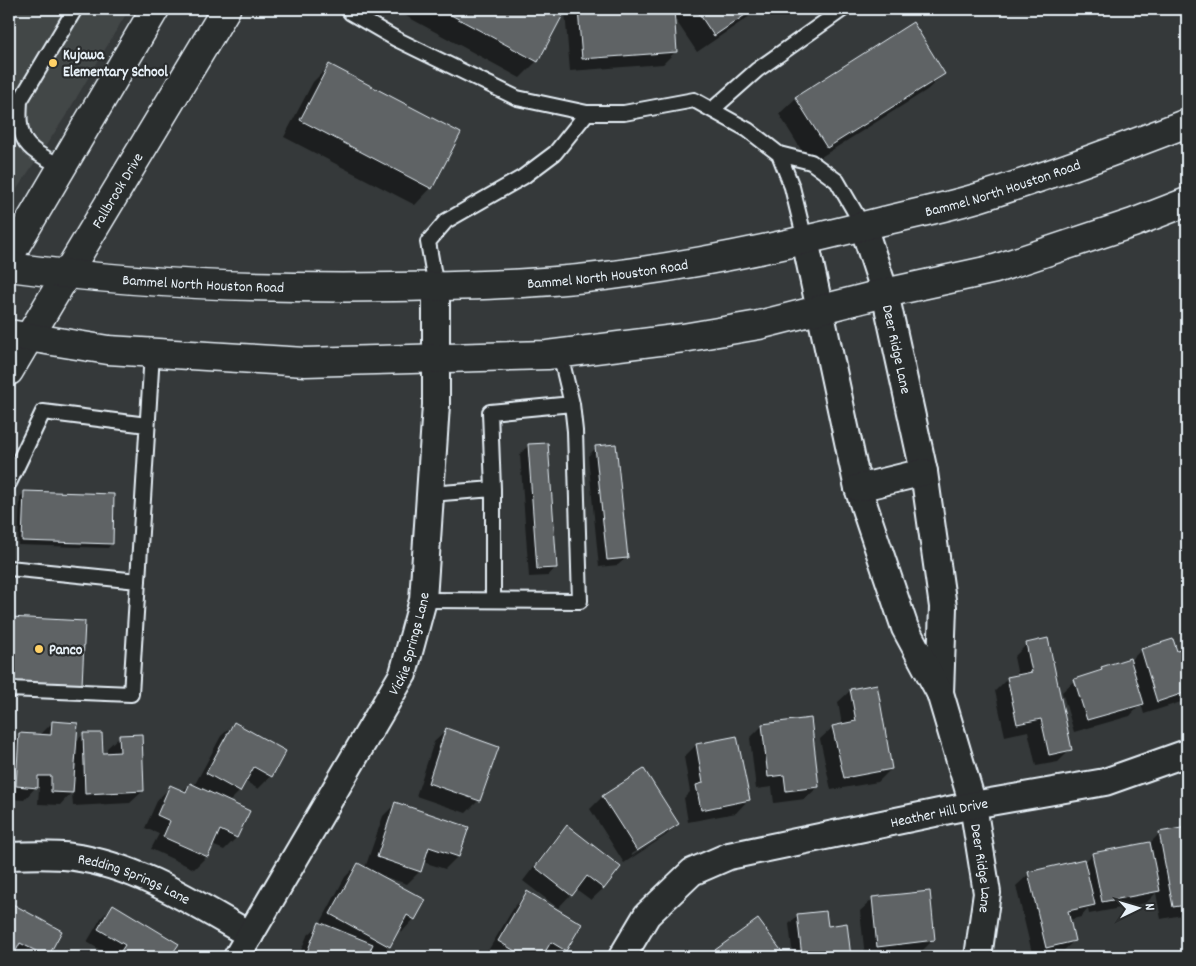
<svg xmlns="http://www.w3.org/2000/svg" width="1196" height="966" font-family="Dekko,sans-serif">
<style>
.built{fill:#424647}
.shadow{fill:#0007;fill-rule:evenodd}
.building{fill:#5f6365;stroke:#e8f1f8}
.lines{fill:none;stroke-linecap:round;stroke-linejoin:round}
.service-casing{stroke:#e8f1f8;stroke-width:18}
.minor-casing{stroke:#e8f1f8;stroke-width:30}
.tertiary-casing{stroke:#e8f1f8;stroke-width:31}
.secondary-casing{stroke:#e8f1f8;stroke-width:31}
.primary-casing{stroke:#e8f1f8;stroke-width:31}
.service{stroke:#2a2d2e;stroke-width:14}
.minor{stroke:#2a2d2e;stroke-width:26}
.tertiary{stroke:#2a2d2e;stroke-width:28}
.secondary{stroke:#2a2d2e;stroke-width:28}
.primary{stroke:#2a2d2e;stroke-width:28}
.poi-dot{fill:#ffd166;stroke:#2a2d2e;stroke-width:2}
.labels{text-anchor:middle;stroke-width:4.5;stroke-linejoin:round;paint-order:stroke}
.poi-label{font-size:15px;font-weight:bold;fill:#e8f1f8;stroke:#2a2d2e;text-anchor:start}
.street-label{font-size:15px;fill:#e8f1f8;stroke:#2a2d2e}
</style>
<rect width="100%" height="100%" fill="#35393a"/>
<filter id="ink" filterUnits="userSpaceOnUse"><feTurbulence type="fractalNoise" baseFrequency=".02" numOctaves="2"/><feDisplacementMap in="SourceGraphic" scale="10" xChannelSelector="R" yChannelSelector="G"/><feConvolveMatrix kernelMatrix="1 2 1 2 8 2 1 2 1" color-interpolation-filters="sRGB"/></filter>
<g filter="url(#ink)">
<path class="built" d="M9,9h120l-64,108 -50,75 -6,3z"/>
<path class="shadow" d="M393,9h172l-28,52 -17,17z
M568,9h192l-63,43 -24,-36 3,35 -13,13 -93,7 -5,-59z
M330,65l101,123 -16,17 -131,-68 29,-55z
M944,74l-17,16 -117,74 -31,-50 17,-16z
M528,446l28,121 -8,9 -19,1 -9,-123z
M596,448l31,109 -9,8 -19,2 -11,-111z
M24,493l87,51 -3,4 -90,-3 2,-48z
M9,618l75,4 -3,63 -13,13 -59,-4z
M1172,640l4,12 11,-3v51l-43,14 -3,-10 -11,12 -56,16 -12,-40 13,-12 21,-6 5,-6 29,-8v1l11,-11z
M1027,644l44,105 -13,13 -22,4 -8,-35 -23,5 -10,-45 12,-12 11,-3 -4,-19z
M851,690l40,79 -13,13 -47,8 -11,-51 13,-12 9,-2 -4,-23z
M53,722l22,20 8,-7 19,19h5v-6l13,-12 23,55 -13,12 -57,3 -1,-14 -12,13 -22,-1 1,-16h-4l-11,12 -15,-1v-54l10,-10h21z
M234,724l37,52 -13,13 -13,-8 -6,11 -10,10 7,36 -12,12 -12,-5 -5,11 -13,13 -43,-20 8,-15 -14,-6 13,-29 13,-12 11,5 8,-8 4,2 27,-50z
M762,726l56,61 -13,12 -31,4 -2,-16 -16,2 -6,-51z
M447,730l32,70 -13,13 -50,-17 18,-54z
M696,745l52,55 -12,13 -48,9 -4,-24 6,-6 -6,-35z
M644,770l34,54 -13,12 -41,27 -34,-54 12,-12zM665,832v3l-33,21 -1,-2z
M395,804l72,24 -10,29 -12,12 -22,-7 -3,9 -13,13 -25,-8 -1,1 33,42 -12,13 -4,-2 -9,16 -11,11h-80l9,-21 13,-12 25,-47 13,-13 7,4 18,-52z
M567,827l37,61 -13,12 -15,-11 -18,19 -35,-27 32,-42z
M1187,828v86l-26,5 -5,-26 -10,10 -57,11 -1,-5 -7,8 -12,3 5,21 -13,12 -17,4h-11l-17,-71 13,-12 55,-11 9,-9 57,-11 10,-10z
M528,893l52,31 -15,26 -7,7h-66l-6,-3 29,-48z
M873,899l61,40 -13,13 -56,5 -5,-46z
M9,904l51,28 -14,25h-37z
M113,906l64,38 -8,13h-57l-25,-15 14,-24z
M825,912l2,15 18,-3 5,33h-57l-4,-33 8,-8z
M758,920l26,37h-75l7,-6z"/>
<path class="building" d="M440,9h126l-28,53z
M578,9h96l3,43 -95,7z
M696,9h58l-40,27z
M913,22l32,52 -118,74 -32,-51z
M329,64l132,69 -29,56 -132,-69z
M548,443l9,125 -20,1 -9,-125z
M616,444l12,114 -21,2 -12,-114z
M24,491l90,3 -1,50 -91,-3z
M9,617l76,4 -3,64 -73,-3z
M1048,638l24,112 -23,5 -8,-36 -24,5 -10,-47 25,-5 -6,-29z
M1173,639l4,12 10,-3v44l-30,10 -16,-53z
M1130,658l14,46 -57,16 -13,-41 28,-9 -1,-3z
M877,684l15,85 -48,9 -12,-52 24,-5 -6,-32z
M811,718l8,69 -33,4 -2,-16 -16,2 -6,-53z
M52,721l26,2 -5,70 -22,-1v-16h-13v12l-22,-2 3,-53 32,2z
M234,722l52,29 -14,26 -18,-10 -14,25 -34,-19z
M446,728l53,19 -19,54 -52,-18z
M83,733h19l1,20 17,-1 -1,-17 23,-1 2,57 -59,3z
M737,736l13,64 -49,10 -5,-25 7,-2 -7,-39z
M644,769l35,55 -42,27 -35,-55z
M190,783l60,28 -13,27 -17,-8 -12,27 -45,-20 7,-16 -13,-6 13,-30 16,7z
M395,802l74,25 -10,30 -30,-10 -8,25 -44,-15z
M567,825l54,42 -17,22 -17,-13 -15,20 -37,-29z
M1187,827v78l-14,2 -14,-75z
M1150,842l10,49 -58,11 -10,-49z
M1084,859l11,46 -27,6 7,30 -29,7 -18,-76z
M358,863l68,37 -11,20 -8,-5 -17,32 -60,-33z
M527,891l55,33 -16,27 -15,-9 -9,15h-17l-27,-16z
M930,891l5,49 -58,7 -5,-50z
M9,902l53,29 -14,26 -28,-14 -7,14h-4z
M113,904l66,40 -9,13h-53l8,-12 -27,-16z
M826,911l2,15 19,-3 4,34h-49l-5,-43z
M758,919l28,38h-66l-5,-7z
M319,922l54,22 -5,11 6,2h-69z"/>
<g class="lines">
<defs>
<path id="service" d="M348,9l3,4 45,26 121,59 70,15
M713,109l44,-39 86,-61
M62,167c-10,-6 -25,-12 -33,-21 -11,-11 -10,-31 -9,-45l55,-92
M805,240l-13,-53 -13,-33 32,8 26,19 26,45
M436,287l-8,-45 18,-21 77,-44 32,-24 32,-40h37l70,-13 54,30 31,24
M9,483l34,-71 104,13
M493,489v111
M430,494l63,-5 -3,-77 82,-8
M9,568l129,13
M423,600l157,1 -5,-170 -3,-27 -12,-50
M9,689l122,5 21,-341"/>
<g id="minor">
<path id="s1" d="M863,226l22,67 39,179 19,135 -3,86"/>
<path id="s2" d="M805,240l53,248 47,140 35,65 33,112 14,88 -9,64"/>
<path d="M858,488l66,-16"/>
<path id="s3" d="M9,856c21,-1 43,-2 64,1 65,9 121,46 177,78"/>
<path id="s4" d="M237,957l166,-283 20,-74 13,-195v-118"/>
<path id="s5" d="M622,957l25,-42 45,-43 37,-16 244,-51 132,-23 82,-29"/>
</g>
<g id="tertiary">
<path d="M9,257l146,-248"/>
<path id="s6" d="M66,275l160,-266"/>
</g>
<path id="secondary" d="M9,371l57,-96"/>
<g id="primary">
<path id="s7" d="M9,267c127,17 257,22 385,20 80,-1 161,-3 241,-15 84,-12 166,-30 248,-51 31,-7 63,-14 94,-23 71,-22 141,-48 210,-75"/>
<path d="M9,334l99,16 197,12 242,-7 136,-17 76,-13 126,-32 110,-24 138,-46 54,-21"/>
</g>
</defs>
<use href="#service" class="service-casing"/>
<use href="#minor" class="minor-casing"/>
<use href="#tertiary" class="tertiary-casing"/>
<use href="#secondary" class="secondary-casing"/>
<use href="#primary" class="primary-casing"/>
<use href="#service" class="service"/>
<use href="#minor" class="minor"/>
<use href="#tertiary" class="tertiary"/>
<use href="#secondary" class="secondary"/>
<use href="#primary" class="primary"/>
</g>
</g>
<g class="poi-dot">
<circle cx="53" cy="63" r="5"/>
<circle cx="39" cy="649" r="5"/>
</g>
<g class="labels">
<g class="poi-label">
<text x="63" y="59">Kujawa<tspan x="63" dy="17">Elementary School</tspan></text>
<text x="49" y="654">Panco</text>
</g>
<g class="street-label">
<text dy="5" stroke="none"><textPath href="#s7" startOffset="1005">Bammel North Houston Road</textPath></text>
<text dy="5" stroke="none"><textPath href="#s6" startOffset="99">Fallbrook Drive</textPath></text>
<text dy="5" stroke="none"><textPath href="#s7" startOffset="600">Bammel North Houston Road</textPath></text>
<text dy="5" stroke="none"><textPath href="#s7" startOffset="195">Bammel North Houston Road</textPath></text>
<text dy="5" stroke="none"><textPath href="#s1" startOffset="128">Deer Ridge Lane</textPath></text>
<text dy="5" stroke="none"><textPath href="#s4" startOffset="359">Vickie Springs Lane</textPath></text>
<text dy="5" stroke="none"><textPath href="#s5" startOffset="366">Heather Hill Drive</textPath></text>
<text dy="5" stroke="none"><textPath href="#s2" startOffset="656">Deer Ridge Lane</textPath></text>
<text dy="5" stroke="none"><textPath href="#s3" startOffset="129">Redding Springs Lane</textPath></text>
</g>
</g>
<rect width="1196" height="966" fill="none" stroke="#2a2d2e" stroke-width="30"/>
<rect x="15" y="15" width="1166" height="936" fill="none" stroke="#e8f1f8" stroke-width="2" filter="url(#ink)"/>
<g transform="translate(1138 908) rotate(85)" stroke="#2a2d2e" stroke-width="4" paint-order="stroke">
<path d="M0-4L9 19L0 12L-9 19Z" fill="#e8f1f8"/>
<text y="-8" font-size="14" font-weight="bold" text-anchor="middle" fill="#e8f1f8">N</text>
</g>
</svg>
